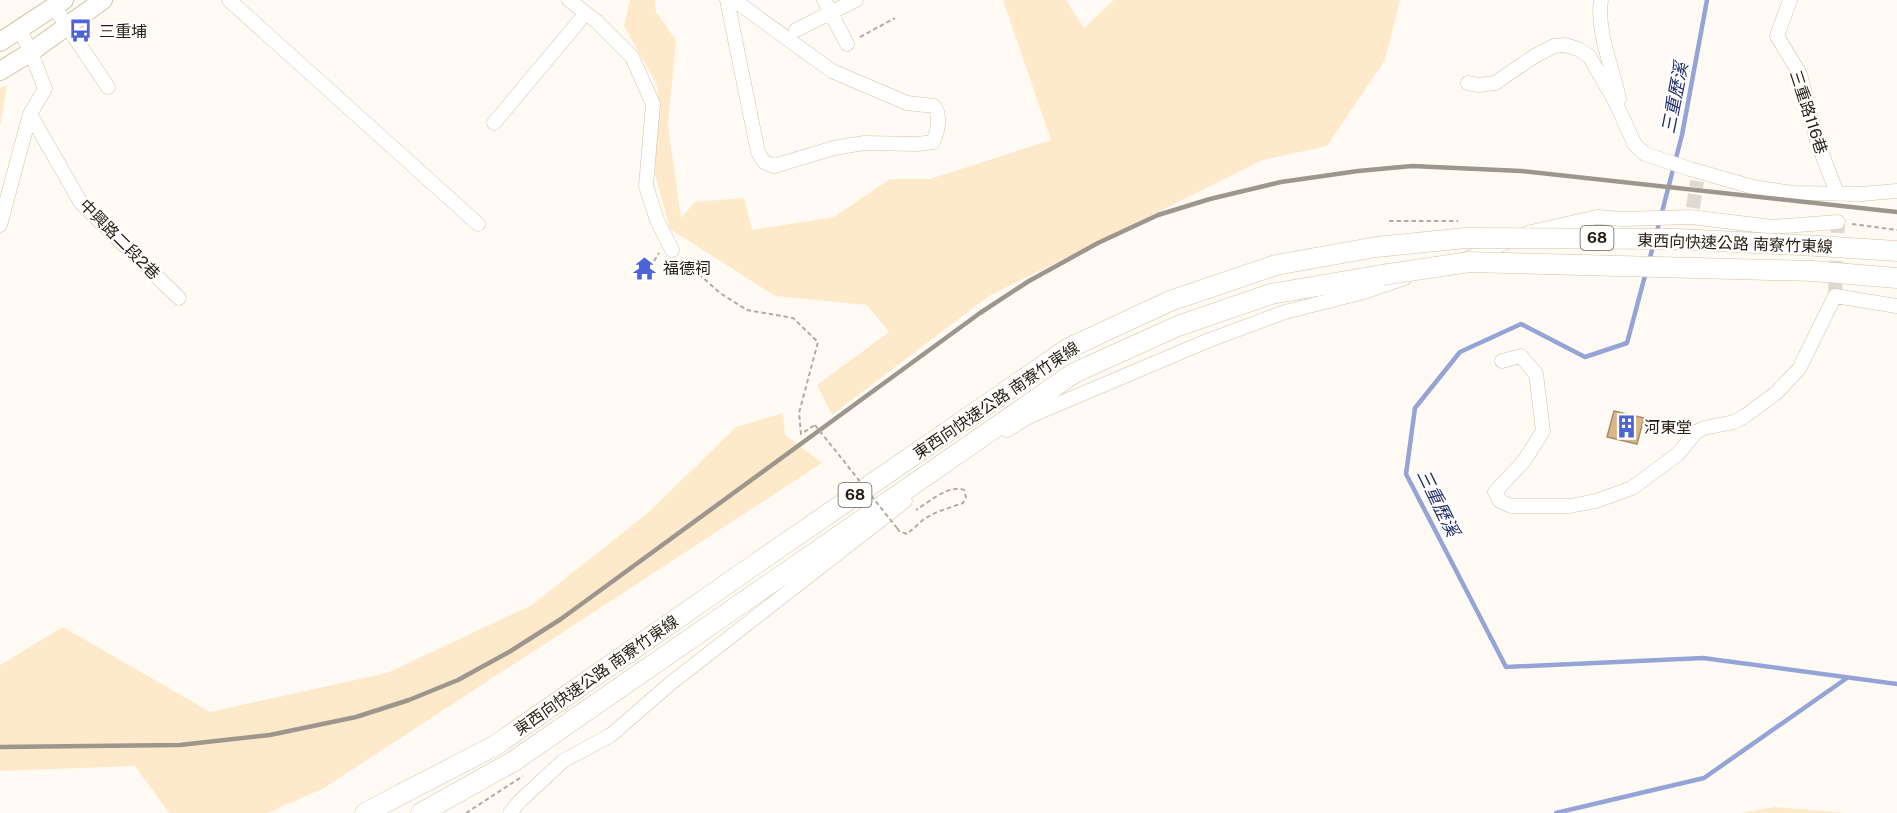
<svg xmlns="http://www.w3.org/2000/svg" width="1897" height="813" font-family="'Public Sans','Noto Sans TC',sans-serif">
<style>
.green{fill:#fee9ca}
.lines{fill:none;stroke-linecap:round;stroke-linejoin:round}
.stream{stroke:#94a4d7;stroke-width:4.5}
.building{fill:#d9b885;stroke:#a48f71;stroke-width:1.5}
.minor-tunnel{stroke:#dedad2;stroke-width:14;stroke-dasharray:14 7;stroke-linecap:butt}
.minor-casing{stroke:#d5c0a0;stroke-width:15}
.major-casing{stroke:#d5c0a0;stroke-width:20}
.highway-casing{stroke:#d5c0a0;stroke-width:21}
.path{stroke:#b1aba2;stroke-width:2;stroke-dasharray:4.5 3;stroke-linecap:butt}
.minor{stroke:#fff;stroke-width:14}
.major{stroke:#fff;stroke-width:18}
.highway{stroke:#fff;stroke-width:20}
.rail{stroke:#9c968c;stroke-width:4.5}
.highway-bridge-casing{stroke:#d5c0a0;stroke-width:21;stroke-linecap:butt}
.path-bridge{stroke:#b1aba2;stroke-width:2;stroke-dasharray:4.5 3;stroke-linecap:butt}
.highway-bridge{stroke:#fff;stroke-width:20}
.labels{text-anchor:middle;stroke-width:4.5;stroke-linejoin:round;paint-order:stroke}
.shield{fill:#fff;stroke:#666158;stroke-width:1.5}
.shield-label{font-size:15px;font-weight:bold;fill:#251d11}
.poi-label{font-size:16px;fill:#251d11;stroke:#fff;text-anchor:start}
.street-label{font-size:16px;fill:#251d11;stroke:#fff}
.water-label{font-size:18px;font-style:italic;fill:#212d6a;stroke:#fff}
</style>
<rect width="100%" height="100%" fill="#fffbf4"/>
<path class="green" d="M630,0h25l1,12 20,28 -8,85 13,93 14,-16 49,-4 8,32 82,-13 56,-38h40l121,-39 -48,-140h63l18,28 30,-28h286l-15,60 -58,86 -64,14 -274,136 -157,119 -15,-30 72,-53 -22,-27 -92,-9 -105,-67 -15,-55 3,-87 -34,-61z
M7,85l-7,41v-38z
M783,413l2,22 37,28 -498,325 -57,25h-98l-34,-47 -135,5v-106l63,-38 147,85 177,-39 145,-68 118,-94 86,-84z
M1775,807l71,6h-105z"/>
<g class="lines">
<path class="stream" d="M1656,235l26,-100 25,-135
M1649,261l5,-18
M1646,272l-19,71 -42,14 -64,-33 -61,28 -45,56 -9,66 100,193 197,-9 194,26
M1556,813l148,-35 143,-100"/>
</g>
<path class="building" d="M1614,411l30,7 -7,26 -30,-7z"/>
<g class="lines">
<path class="minor-tunnel" d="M1693,208l4,-27
M1835,296l3,-74"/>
<defs>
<path id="minor" d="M229,0l249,224
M569,0l27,21 36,36 21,47 -7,82 11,34 15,30
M727,0l31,152 6,10 10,4 60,-18 30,-5 54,1 15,-2c5,-10 8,-27 1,-36l-27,-3 -75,-32 -98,-71
M824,0l23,44
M1601,0c-5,30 12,69 18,99
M1790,0l-13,36 23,38 17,67 20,52
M54,7l54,80
M19,29l12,23 14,37 -15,25 51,89 98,95
M796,30l60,-30
M1468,83l11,2 16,-2 38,-26 21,-11 11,-1 13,4 11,7 26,45 20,44 10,9 45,15 63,18 40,6 68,1 36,-3
M494,123l92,-110
M0,225l30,-111
M1527,233l70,-16 25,2 69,-2 81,10 66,-5
M1464,260l43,-18
M1502,361l19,-5 15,18 7,57 -19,30 -29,31 5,9 11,5h59l26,-5 36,-13 46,-34 18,-22 8,-4 30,-6 11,-6 31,-23 23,-24 36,-73 62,10
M1007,430l23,-14 177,-75 78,-29 79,-20 41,-14
M510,813l9,-11 44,-41 48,-26 60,-52 234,-182"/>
<path id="major" d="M0,42l64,-42
M0,71l31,-19 72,-52"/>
<path id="highway" d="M1818,246l79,5
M1813,271l84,7
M365,813l131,-68 258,-180 315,-217 101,-47 106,-36 100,-18
M421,813l93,-52 560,-388 104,-47 93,-32 111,-19"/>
</defs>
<use href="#minor" class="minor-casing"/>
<use href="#major" class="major-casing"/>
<use href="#highway" class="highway-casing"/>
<path class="path" d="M860,37l35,-19
M1389,221h69
M1852,224l45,6
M682,259l38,34 27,17 46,8 25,24 -19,71 2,21 14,-9
M654,261l5,-8
M897,528l2,3 8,3 17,-15 13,-7 26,-9 3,-6 -2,-7c-15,-6 -35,12 -48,20
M466,813l57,-37"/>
<use href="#minor" class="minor"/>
<use href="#major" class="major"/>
<use href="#highway" class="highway"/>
<path class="rail" d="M0,747l180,-2 90,-10 86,-18 53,-17 49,-20 51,-28 52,-33 419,-306 49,-32 69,-38 60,-28 52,-16 71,-17 77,-11 54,-5 109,5 376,41"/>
<defs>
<path id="highway-bridge" d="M1376,247l90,-9 211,1 141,7
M1382,275l87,-13 344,9"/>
</defs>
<use href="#highway-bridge" class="highway-bridge-casing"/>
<path class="path-bridge" d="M815,425l82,103"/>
<use href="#highway-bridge" class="highway-bridge"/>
</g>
<defs>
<symbol id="bus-bare" viewBox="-9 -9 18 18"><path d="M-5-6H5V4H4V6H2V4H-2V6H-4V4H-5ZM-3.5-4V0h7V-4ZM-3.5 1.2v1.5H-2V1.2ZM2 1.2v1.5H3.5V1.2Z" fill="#4d63d8" stroke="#fff" stroke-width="2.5" paint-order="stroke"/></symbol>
<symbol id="temple-bare" viewBox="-9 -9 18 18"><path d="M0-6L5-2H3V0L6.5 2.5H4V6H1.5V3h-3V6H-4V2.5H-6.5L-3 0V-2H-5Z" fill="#4d63d8" stroke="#fff" stroke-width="2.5" paint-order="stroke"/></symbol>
<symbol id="building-bare" viewBox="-9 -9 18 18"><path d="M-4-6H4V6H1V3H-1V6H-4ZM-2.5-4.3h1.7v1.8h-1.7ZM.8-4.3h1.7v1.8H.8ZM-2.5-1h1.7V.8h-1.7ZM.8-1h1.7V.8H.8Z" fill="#4d63d8" stroke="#fff" stroke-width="2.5" paint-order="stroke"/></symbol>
</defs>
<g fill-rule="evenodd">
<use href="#bus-bare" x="64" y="14" width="33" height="33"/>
<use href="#temple-bare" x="628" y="252" width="33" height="33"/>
<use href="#building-bare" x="1610" y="410" width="33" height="33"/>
</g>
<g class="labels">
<g class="shield">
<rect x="1580.5" y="226" width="33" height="24" rx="4.5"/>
<rect x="838.5" y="483" width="33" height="24" rx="4.5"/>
</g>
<g class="shield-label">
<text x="1597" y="243">68</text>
<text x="855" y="500">68</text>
</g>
<g class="poi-label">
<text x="99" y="37">三重埔</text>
<text x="663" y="274">福德祠</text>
<text x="1644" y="433">河東堂</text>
</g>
<g class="street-label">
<text transform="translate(1809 112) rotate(72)" y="6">三重路116巷</text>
<text transform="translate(120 239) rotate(45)" y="6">中興路二段2巷</text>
<text transform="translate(1735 243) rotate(2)" y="6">東西向快速公路 南寮竹東線</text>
<text transform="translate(996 400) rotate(-34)" y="6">東西向快速公路 南寮竹東線</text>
<text transform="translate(596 675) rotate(-35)" y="6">東西向快速公路 南寮竹東線</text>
</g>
<g class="water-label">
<text transform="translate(1675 98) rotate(-79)" y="6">三重歷溪</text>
<text transform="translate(1438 503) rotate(64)" y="6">三重歷溪</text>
</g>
</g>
</svg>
